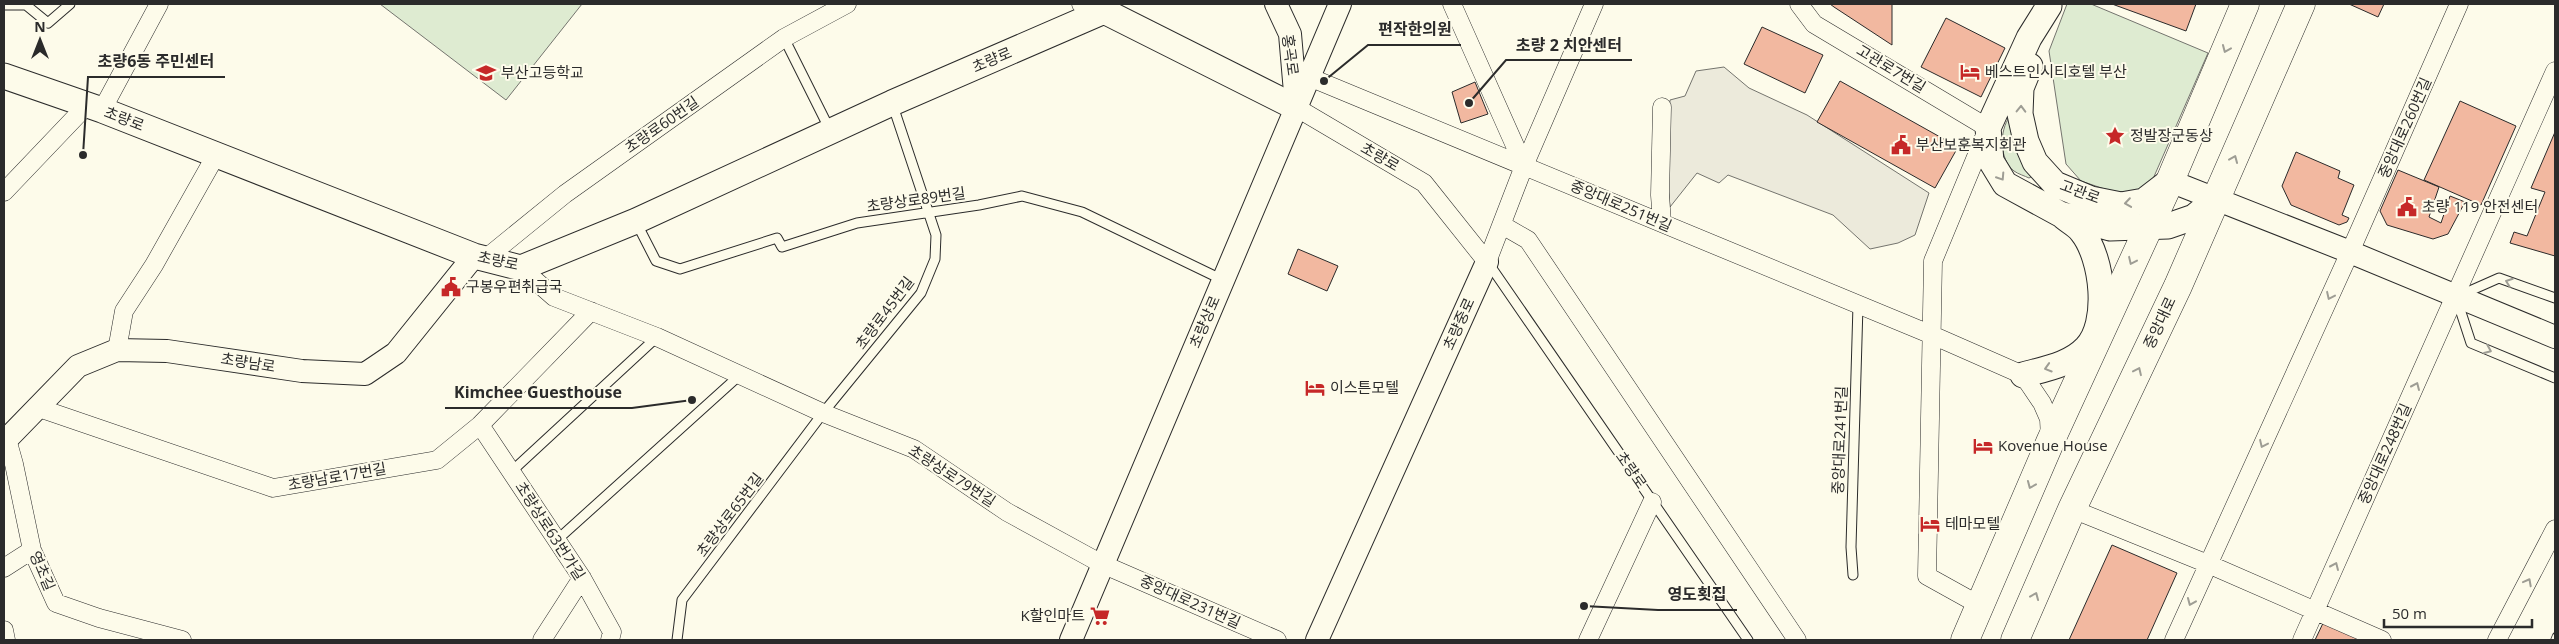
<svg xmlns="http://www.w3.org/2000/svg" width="2559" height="644" font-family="'Open Sans','Noto Sans KR',sans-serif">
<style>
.green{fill:#deebd1;stroke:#74746e}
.parking{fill:#eceadb;stroke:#74746e}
.building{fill:#f2b8a0;stroke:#2b2b2b}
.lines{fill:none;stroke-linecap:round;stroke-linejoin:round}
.service-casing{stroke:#2b2b2b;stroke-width:11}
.minor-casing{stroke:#2b2b2b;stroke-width:19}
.tertiary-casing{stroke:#2b2b2b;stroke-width:24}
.secondary-casing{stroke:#2b2b2b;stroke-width:27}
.primary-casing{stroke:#2b2b2b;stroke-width:29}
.service{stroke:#fdfbea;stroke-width:9}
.minor{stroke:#fdfbea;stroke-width:18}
.tertiary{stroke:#fdfbea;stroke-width:22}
.secondary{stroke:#fdfbea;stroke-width:25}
.primary{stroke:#fdfbea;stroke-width:28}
.rail-casing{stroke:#2b2b2b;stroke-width:5.5}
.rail{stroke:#fdfbea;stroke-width:4;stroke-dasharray:11;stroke-linecap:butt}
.oneway{stroke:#9e9d94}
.labels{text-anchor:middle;stroke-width:4;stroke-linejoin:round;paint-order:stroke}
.street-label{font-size:15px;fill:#2b2b2b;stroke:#fdfbea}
.poi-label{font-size:15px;fill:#2b2b2b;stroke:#fdfbea;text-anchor:start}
.leader{fill:none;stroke:#2b2b2b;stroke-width:2}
.callout-dot{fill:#2b2b2b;stroke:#fdfbea;stroke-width:2}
.callout-label{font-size:16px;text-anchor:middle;font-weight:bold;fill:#2b2b2b;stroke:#fdfbea;stroke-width:4;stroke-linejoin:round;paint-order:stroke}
</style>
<rect width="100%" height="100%" fill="#fdfbea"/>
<path class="green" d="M380,4h202l-76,96z
M2067,4h24l117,49 -59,135 -30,6 -38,-13 -15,-17 -17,-113z
M2010,116l23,60 -4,2c-4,-2 -11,-4 -15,-7 -15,-12 -15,-40 -4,-55z"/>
<path class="parking" d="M1724,67l25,21 58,27 122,78 -14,42 -17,8 -28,6 -37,-34 -105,-40 -9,8 -22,-10 -27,34 -4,-42 4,-65 15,-4 11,-25z"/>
<path class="building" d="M1830,4h62v41l-58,-38z
M2112,4h84l-10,27z
M2349,4h35l-6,13z
M1946,18l59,30 -24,49 -60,-30z
M1762,27l61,28 -18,38 -61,-29z
M1840,81l118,66 -23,41 -118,-66z
M1475,82l13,32 -27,9 -9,-31z
M2460,101l56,25 -35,79 -57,-25z
M2555,132v124l-45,-13 4,-11 13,4 18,-44 -14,-4z
M2296,152l44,19 -2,7 16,7 -12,30 7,3 -2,4 -8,3 -48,-20 -9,-19z
M2398,170l41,17 -10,30 12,6 9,-27 15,6 -17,32 -15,5 -46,-14 -7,-14z
M1298,249l40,17 -11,25 -39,-17z
M2112,545l65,28 -30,67h-78z
M2325,619l47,21h-57z"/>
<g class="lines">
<defs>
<path id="service" d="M4,5h22l22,18 22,-19
M784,38l46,92
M636,222l20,39 24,8 97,-31 5,9 75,-24 122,-18 43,-9 60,16 141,68
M1489,264l259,376
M2555,298l-56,-20 -43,19 15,46 84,35
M512,471l145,-134
M557,540l184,-166
M1853,575l-2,-28 7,-242
M677,640l5,-40 141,-187 98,-120 14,-34 1,-24 -43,-129"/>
<path id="minor" d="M1081,4l23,7
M1452,4l72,162
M1799,4l15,20 174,104 -55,133 -6,315 54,30
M1309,77l623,258 91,40 19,28 7,16 1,20
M1662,107l-2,88 2,28
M1297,108l127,75 63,79 37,-96 70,-162
M102,110l57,-106
M4,192l83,-87
M1502,225l26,15 269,400
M485,259l80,-65 219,-156 63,-34
M521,268l33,29 103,40 166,76 91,36 93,63 95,52 175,76
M117,350l7,-39 30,-46 62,-110
M36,407l237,81 164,-28 43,-35 111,-114
M480,425l102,153 30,54 -2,8
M7,439l7,25 18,86 24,53 43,15 83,22
M2072,509l136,55 174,76
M4,568l28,-18
M4,630l2,10
M542,640l40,-62
M1588,640l64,-138
M2174,640l176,-388 109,-248
M2302,640l253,-569
M2497,640l58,-111"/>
<path id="tertiary" d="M1276,4l14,30 6,70
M2170,181l180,71 205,85
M4,439h3l71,-73 39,-16 50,1 135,20 63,3 31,-21 78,-97
M1071,640l269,-636
M1317,640l170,-378"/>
<path id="secondary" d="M2049,6l-20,32 -41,90 3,33 14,23 55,30 50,14 58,-2 26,-9 22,-18
M2030,66l-9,22 -1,26 6,27 9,21 20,22 36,15 30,6 23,-4 26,-20
M4,76l98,34 372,146 47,12 115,-47 256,-118 212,-92 193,97
M2023,375c21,-6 47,-10 63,-27 24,-24 17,-90 -4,-116 -4,-6 -12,-10 -18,-15"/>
<path id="primary" d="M1965,640l86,-200 119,-259 75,-177
M2015,640l57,-131 106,-223 123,-282"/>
</defs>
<use href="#service" class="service-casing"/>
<use href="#minor" class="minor-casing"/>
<use href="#tertiary" class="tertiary-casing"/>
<use href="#secondary" class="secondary-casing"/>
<use href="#primary" class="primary-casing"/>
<use href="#service" class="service"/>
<use href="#minor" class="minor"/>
<use href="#tertiary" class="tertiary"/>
<use href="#secondary" class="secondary"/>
<use href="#primary" class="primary"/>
<defs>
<path id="rail" d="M2553,640l2,-5"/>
</defs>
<use href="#rail" class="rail-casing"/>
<use href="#rail" class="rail"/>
</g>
<defs><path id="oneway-chevron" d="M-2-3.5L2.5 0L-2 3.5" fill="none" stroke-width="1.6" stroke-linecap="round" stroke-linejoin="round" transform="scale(1.25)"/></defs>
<g class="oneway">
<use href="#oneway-chevron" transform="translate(2226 49) rotate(113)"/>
<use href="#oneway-chevron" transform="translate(2021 109) rotate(-89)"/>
<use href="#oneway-chevron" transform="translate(2234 159) rotate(-67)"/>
<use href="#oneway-chevron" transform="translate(2001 177) rotate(57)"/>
<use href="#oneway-chevron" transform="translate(2128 203) rotate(172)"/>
<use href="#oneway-chevron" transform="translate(2132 261) rotate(115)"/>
<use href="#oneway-chevron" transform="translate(2509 282) rotate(-160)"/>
<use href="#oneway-chevron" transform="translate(2330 296) rotate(115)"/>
<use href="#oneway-chevron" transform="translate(2488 350) rotate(23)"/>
<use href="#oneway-chevron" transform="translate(2048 368) rotate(163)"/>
<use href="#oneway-chevron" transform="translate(2138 371) rotate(-65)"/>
<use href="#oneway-chevron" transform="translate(2416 386) rotate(-66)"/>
<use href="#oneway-chevron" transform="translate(2263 444) rotate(115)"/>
<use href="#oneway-chevron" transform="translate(2031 485) rotate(113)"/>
<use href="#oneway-chevron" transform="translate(2335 566) rotate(-66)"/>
<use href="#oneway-chevron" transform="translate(2528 582) rotate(-62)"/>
<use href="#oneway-chevron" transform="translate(2035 596) rotate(-67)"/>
<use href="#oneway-chevron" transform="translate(2191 602) rotate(113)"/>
</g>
<defs>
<symbol id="hotel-bare" viewBox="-9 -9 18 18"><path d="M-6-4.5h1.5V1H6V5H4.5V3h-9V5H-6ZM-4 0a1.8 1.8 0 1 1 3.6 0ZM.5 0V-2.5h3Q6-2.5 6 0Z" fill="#c62828" stroke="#fdfbea" stroke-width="2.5" paint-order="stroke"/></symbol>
<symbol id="school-bare" viewBox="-9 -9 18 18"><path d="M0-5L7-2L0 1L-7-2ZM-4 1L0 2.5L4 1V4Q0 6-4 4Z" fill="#c62828" stroke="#fdfbea" stroke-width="2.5" paint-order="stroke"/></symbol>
<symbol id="sight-bare" viewBox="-9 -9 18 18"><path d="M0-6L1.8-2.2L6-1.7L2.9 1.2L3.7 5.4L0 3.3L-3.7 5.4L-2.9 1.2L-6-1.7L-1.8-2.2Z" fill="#c62828" stroke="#fdfbea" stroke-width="2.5" paint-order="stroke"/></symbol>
<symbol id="civic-bare" viewBox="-9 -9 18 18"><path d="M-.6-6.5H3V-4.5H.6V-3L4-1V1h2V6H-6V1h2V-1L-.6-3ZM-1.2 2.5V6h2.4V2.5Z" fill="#c62828" stroke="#fdfbea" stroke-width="2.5" paint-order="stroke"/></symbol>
<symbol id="supermarket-bare" viewBox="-9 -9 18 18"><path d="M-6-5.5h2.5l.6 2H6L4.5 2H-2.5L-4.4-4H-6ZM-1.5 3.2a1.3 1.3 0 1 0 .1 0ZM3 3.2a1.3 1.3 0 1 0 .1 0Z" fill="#c62828" stroke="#fdfbea" stroke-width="2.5" paint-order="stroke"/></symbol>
</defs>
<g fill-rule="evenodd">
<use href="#hotel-bare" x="1956" y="58" width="28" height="28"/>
<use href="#school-bare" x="472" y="59" width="28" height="28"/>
<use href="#sight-bare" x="2101" y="122" width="28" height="28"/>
<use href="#civic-bare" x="1887" y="131" width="28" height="28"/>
<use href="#civic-bare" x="2393" y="193" width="28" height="28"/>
<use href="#civic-bare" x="437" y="273" width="28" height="28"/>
<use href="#hotel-bare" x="1301" y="374" width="28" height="28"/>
<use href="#hotel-bare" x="1969" y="432" width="28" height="28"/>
<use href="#hotel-bare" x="1916" y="510" width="28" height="28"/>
<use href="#supermarket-bare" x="1086" y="602" width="28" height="28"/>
</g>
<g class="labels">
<g class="street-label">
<text transform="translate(1290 55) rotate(82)" y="5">홍곡로</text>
<text transform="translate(992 60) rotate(-23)" y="5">초량로</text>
<text transform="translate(1891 69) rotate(31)" y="5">고관로7번길</text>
<text transform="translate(124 119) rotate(21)" y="5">초량로</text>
<text transform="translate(662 125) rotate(-35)" y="5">초량로60번길</text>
<text transform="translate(2405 128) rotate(-66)" y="5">중앙대로260번길</text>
<text transform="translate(1380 157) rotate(30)" y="5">초량로</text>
<text transform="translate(2080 192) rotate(20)" y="5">고관로</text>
<text transform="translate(916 200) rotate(-8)" y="5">초량상로89번길</text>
<text transform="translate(1621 206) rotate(23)" y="5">중앙대로251번길</text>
<text transform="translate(498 261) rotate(12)" y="5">초량로</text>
<text transform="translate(885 313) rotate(-53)" y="5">초량로45번길</text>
<text transform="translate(1205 322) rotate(-67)" y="5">초량상로</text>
<text transform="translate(2160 323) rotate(-65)" y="5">중앙대로</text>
<text transform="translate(1459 324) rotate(-66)" y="5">초량중로</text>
<text transform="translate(248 363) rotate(9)" y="5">초량남로</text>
<text transform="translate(1840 440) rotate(-88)" y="5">중앙대로241번길</text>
<text transform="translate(2385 454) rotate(-66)" y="5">중앙대로248번길</text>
<text transform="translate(1631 470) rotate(55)" y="5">초량로</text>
<text transform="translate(952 476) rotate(33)" y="5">초량상로79번길</text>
<text transform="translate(337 477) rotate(-10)" y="5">초량남로17번길</text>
<text transform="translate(730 515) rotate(-53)" y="5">초량상로65번길</text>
<text transform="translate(550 531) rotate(57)" y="5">초량상로63번가길</text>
<text transform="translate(42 571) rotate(67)" y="5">영초길</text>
<text transform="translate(1190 602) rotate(24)" y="5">중앙대로231번길</text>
</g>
<g class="poi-label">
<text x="1985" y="77">베스트인시티호텔 부산</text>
<text x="501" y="78">부산고등학교</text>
<text x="2130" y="141">정발장군동상</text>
<text x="1916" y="150">부산보훈복지회관</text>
<text x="2422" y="212">초량 119 안전센터</text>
<text x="466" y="292">구봉우편취급국</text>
<text x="1330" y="393">이스튼모텔</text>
<text x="1998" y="451">Kovenue House</text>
<text x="1945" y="529">테마모텔</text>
<text x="1085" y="621" text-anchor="end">K할인마트</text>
</g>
</g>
<path class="leader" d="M1324 81L1368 45H1461M1469 103L1506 60H1632M83 155L88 77H225M692 400L632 408H445M1584 606L1658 610H1737"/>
<g class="callout-dot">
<circle cx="1324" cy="81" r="5"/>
<circle cx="1469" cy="103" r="5"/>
<circle cx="83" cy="155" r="5"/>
<circle cx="692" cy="400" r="5"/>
<circle cx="1584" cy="606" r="5"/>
</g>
<g class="callout-label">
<text x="1415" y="35">편작한의원</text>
<text x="1569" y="51">초량 2 치안센터</text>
<text x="156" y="67">초량6동 주민센터</text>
<text x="538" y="398">Kimchee Guesthouse</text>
<text x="1697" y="600">영도횟집</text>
</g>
<rect width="2559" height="644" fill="none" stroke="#2b2b2b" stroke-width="10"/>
<g transform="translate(40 40)" stroke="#fdfbea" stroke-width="4" paint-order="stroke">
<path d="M0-4L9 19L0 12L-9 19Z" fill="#2b2b2b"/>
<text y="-8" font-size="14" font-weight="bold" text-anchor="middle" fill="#2b2b2b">N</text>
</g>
<path d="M2384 619v8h148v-8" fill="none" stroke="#2b2b2b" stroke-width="2.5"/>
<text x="2392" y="619" font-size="15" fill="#2b2b2b" stroke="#fdfbea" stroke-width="4" paint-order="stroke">50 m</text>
</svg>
